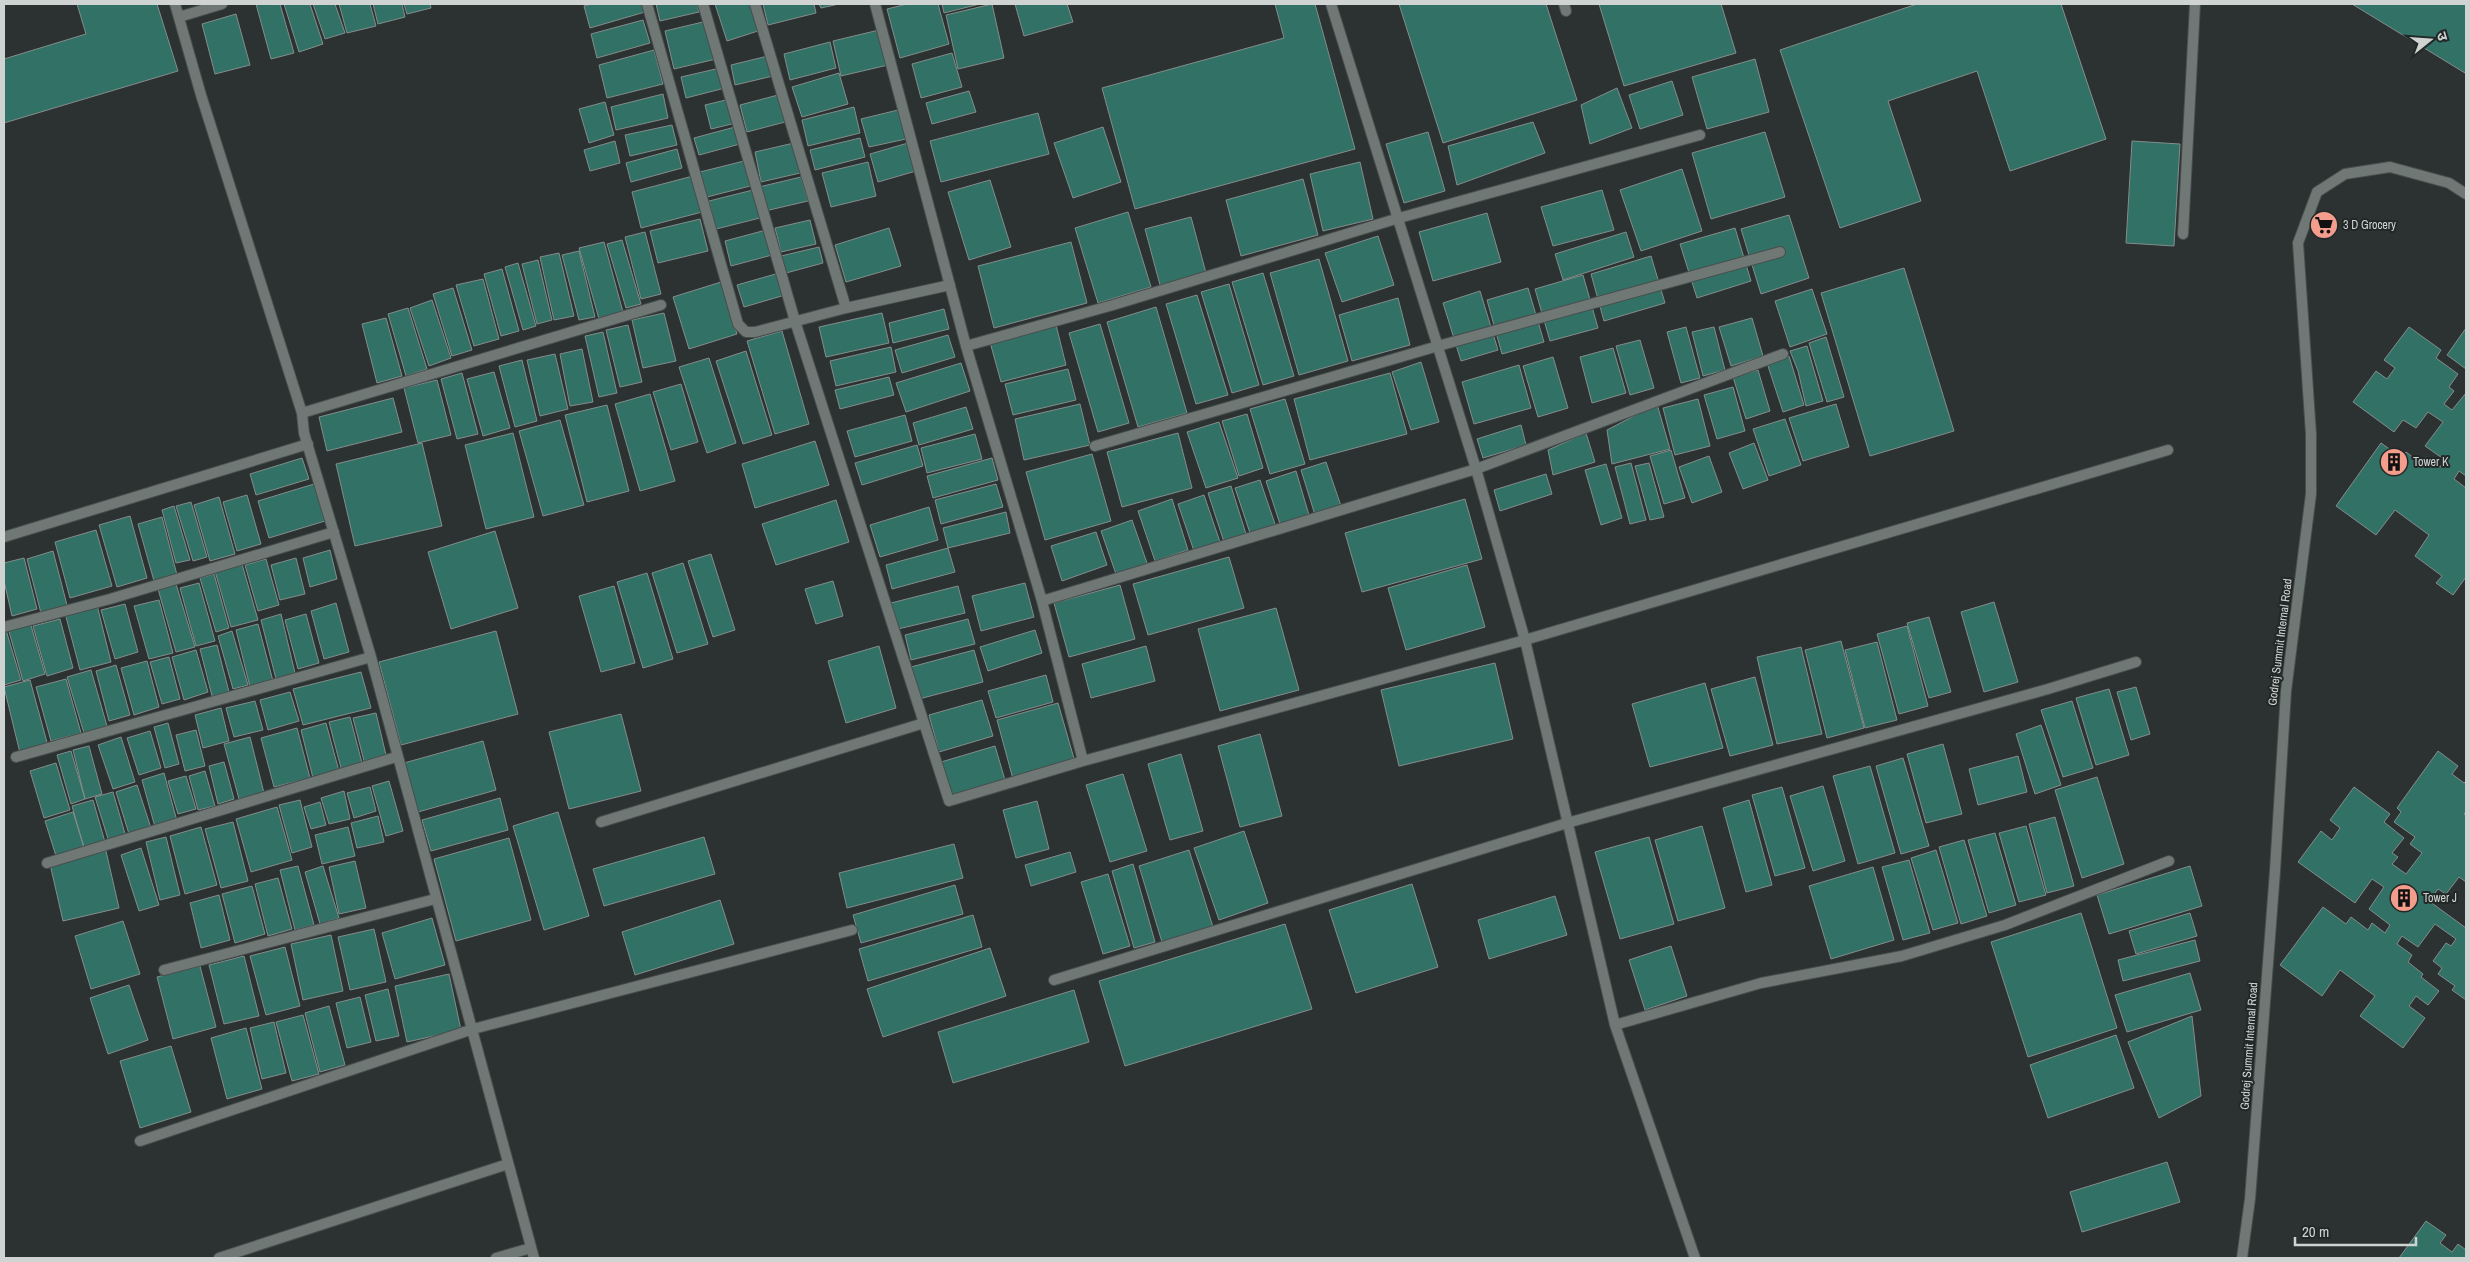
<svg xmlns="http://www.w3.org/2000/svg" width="2470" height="1262" font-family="'Archivo Narrow','Noto Sans Devanagari',sans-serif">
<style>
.building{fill:#327166;stroke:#848d8b}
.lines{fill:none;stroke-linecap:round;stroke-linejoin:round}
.street-casing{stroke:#484e4d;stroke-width:12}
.street{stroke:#707876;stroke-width:10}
.labels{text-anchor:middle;stroke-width:4;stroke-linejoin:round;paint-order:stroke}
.poi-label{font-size:12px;fill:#cfd4d3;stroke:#222827;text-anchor:start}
.street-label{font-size:12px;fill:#cfd4d3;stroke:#222827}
</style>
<rect width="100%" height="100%" fill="#2b3231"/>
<path class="building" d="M77,4h80l21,67 -174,52v-64l82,-25z
M256,4h24l14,49 -23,6z
M284,4h26l13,40 -24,8z
M313,4h22l10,29 -20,6z
M339,4h31l6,22 -29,7z
M373,4h29l3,13 -27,7z
M404,4h26l1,4 -24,6z
M591,4h52l2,8 -55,16 -6,-22z
M656,4h41l2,8 -39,9z
M715,4h38l8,26 -34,11z
M763,4h51l2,9 -48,12z
M819,4h20l-18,4z
M907,4h31l11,40 -49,14 -13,-49z
M942,4h38l-36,9z
M992,4l12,54 -46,11 -12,-54z
M1015,4h52l6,18 -49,14z
M1275,4h40l40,145 -220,60 -33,-121 182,-50z
M1399,4h147l31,96 -134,43z
M1599,4h122l15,49 -112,33z
M1917,4h144l45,135 -96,32 -33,-100 -89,30 33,100 -81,27 -60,-178z
M2352,4h114v67l-1,2z
M236,14l14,51 -35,9 -13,-50z
M643,20l7,23 -53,15 -6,-24z
M707,21l9,38 -42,10 -9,-38z
M879,30l9,35 -47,11 -8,-35z
M830,42l6,26 -46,12 -6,-26z
M654,50l9,34 -56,14 -8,-33z
M952,53l10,34 -41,11 -9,-34z
M768,56l5,20 -38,9 -4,-20z
M1755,59l14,53 -62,17 -15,-52z
M720,68l5,20 -39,10 -5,-21z
M839,73l9,31 -46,13 -10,-30z
M1672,81l11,34 -43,14 -11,-34z
M1617,88l15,40 -42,16 -9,-39z
M969,91l7,21 -44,12 -6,-21z
M663,94l5,24 -52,12 -5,-23z
M778,95l7,27 -38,10 -7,-27z
M730,99l6,24 -25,6 -6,-24z
M605,102l9,33 -25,8 -10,-34z
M854,107l6,26 -52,13 -6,-26z
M898,110l8,29 -37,8 -8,-28z
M1038,113l11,41 -108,28 -11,-41z
M1533,122l12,31 -88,32 -9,-39z
M672,125l5,20 -47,11 -5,-21z
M735,127l5,17 -41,11 -5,-17z
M1103,127l18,55 -48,16 -19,-55z
M1428,132l17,59 -41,12 -18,-59z
M1765,132l20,65 -74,22 -19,-66z
M860,138l5,19 -50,13 -5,-20z
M615,141l5,22 -30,8 -6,-21z
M2132,141l48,3 -6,102 -48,-3z
M794,143l6,30 -39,9 -6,-30z
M908,143l8,28 -38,11 -8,-28z
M677,149l5,19 -51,14 -5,-19z
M748,160l6,25 -47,12 -7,-25z
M868,162l8,34 -45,11 -9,-34z
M1360,162l13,57 -50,12 -13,-57z
M1682,169l20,62 -61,20 -21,-61z
M693,176l9,36 -61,16 -9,-36z
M801,177l7,24 -43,10 -6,-24z
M1303,179l15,56 -77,21 -15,-56z
M990,180l21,67 -42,13 -21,-68z
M753,190l7,28 -44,11 -7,-28z
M1602,190l12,40 -61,16 -12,-39z
M1128,212l23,75 -53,16 -23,-75z
M1487,213l14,49 -68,19 -14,-49z
M1789,215l20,63 -48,16 -20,-65z
M1191,217l15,56 -46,12 -15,-56z
M700,219l8,32 -50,12 -8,-32z
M810,220l6,24 -35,8 -6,-24z
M889,228l12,38 -55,16 -11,-37z
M1735,228l16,53 -54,17 -17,-54z
M766,230l6,25 -41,11 -6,-25z
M645,232l16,62 -20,5 -16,-62z
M1626,232l8,25 -71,23 -8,-26z
M1378,236l16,49 -52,17 -17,-49z
M622,240l19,64 -15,4 -19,-64z
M604,242l19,70 -24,7 -20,-71z
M1071,242l16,61 -93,25 -16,-62z
M819,247l4,16 -37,10 -5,-17z
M579,251l16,66 -16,3 -17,-65z
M559,253l15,63 -20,4 -14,-63z
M1651,256l14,47 -61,18 -13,-47z
M1319,259l29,102 -49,14 -29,-102z
M538,260l14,60 -15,4 -15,-60z
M518,263l18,63 -13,4 -18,-63z
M1904,268l50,163 -84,25 -49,-163z
M502,269l17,62 -18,5 -17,-62z
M779,273l6,22 -41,12 -7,-22z
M1263,273l31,103 -31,9 -31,-103z
M1583,275l15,53 -48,13 -15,-52z
M483,279l16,60 -25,7 -18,-61z
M721,282l16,52 -48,15 -16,-52z
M1229,284l30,101 -27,8 -31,-101z
M453,288l19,62 -20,6 -19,-62z
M1528,288l16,54 -42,12 -15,-54z
M1812,289l15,45 -37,13 -15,-46z
M1480,291l18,59 -37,11 -18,-58z
M1197,295l31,100 -32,9 -30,-100z
M1398,298l12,47 -58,16 -13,-46z
M432,300l19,58 -22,8 -19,-58z
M1156,307l31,106 -49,14 -31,-105z
M408,308l19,61 -21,7 -18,-62z
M944,309l5,20 -56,14 -4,-20z
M664,313l12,48 -33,7 -11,-48z
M882,313l7,30 -63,14 -7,-30z
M386,318l16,58 -25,7 -15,-59z
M1752,318l11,38 -32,10 -12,-39z
M1100,324l29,99 -31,9 -29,-99z
M628,325l14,57 -22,5 -14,-57z
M1056,325l10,40 -65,17 -11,-40z
M1686,327l14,51 -19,5 -14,-51z
M1714,327l11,43 -22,6 -11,-44z
M2409,327l32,23 -5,8 22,16 -9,13 5,4 -10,13 8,6 14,-17v83l-7,-5 -5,8 12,9v89l-13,18 -17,-12 6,-7 -27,-20 14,-21 -34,-25 -19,25 -40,-29 45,-63 21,15 4,-6 16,12 4,-7 14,10 5,-7 -20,-14 18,-24 -15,-10 -12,16 -13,-8 -9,12 -41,-30 23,-31 11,8 8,-11 -11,-8z
M2466,328v41l-19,-14z
M782,331l27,93 -34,10 -28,-93z
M603,332l14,61 -18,4 -14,-61z
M948,335l7,22 -53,16 -7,-23z
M1826,337l18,60 -17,5 -18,-59z
M1640,340l14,48 -24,7 -14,-49z
M1807,346l16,55 -17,5 -8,-35 -8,-20z
M891,347l5,25 -60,14 -6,-25z
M1613,348l13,45 -34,10 -12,-46z
M582,349l11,53 -23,4 -10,-52z
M746,351l26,84 -29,9 -27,-83z
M555,354l13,55 -28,7 -13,-56z
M1789,356l15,49 -21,7 -16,-49z
M1553,357l15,51 -30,9 -15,-51z
M709,358l27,85 -29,10 -28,-86z
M522,360l15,61 -22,6 -16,-61z
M1421,362l18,60 -28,8 -19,-58z
M961,363l9,28 -64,21 -10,-29z
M1519,365l12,43 -57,16 -12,-42z
M1068,369l8,31 -63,15 -8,-31z
M1758,370l12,41 -24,8 -13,-42z
M494,372l16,56 -27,8 -16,-57z
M462,373l16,61 -21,5 -16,-60z
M1390,373l17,61 -97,26 -16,-61z
M889,377l5,18 -54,14 -5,-19z
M437,380l14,55 -33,8 -14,-55z
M681,384l17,58 -27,8 -18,-58z
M1733,387l12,44 -28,8 -13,-44z
M650,394l25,87 -35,10 -25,-87z
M393,398l9,34 -75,19 -8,-34z
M1285,399l20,65 -35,10 -20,-65z
M1698,399l12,47 -35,9 -12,-47z
M1080,404l10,41 -66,15 -9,-41z
M1657,404l13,45 -58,15 -5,-34z
M1836,404l13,43 -46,14 -14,-43z
M607,405l22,86 -42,11 -22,-87z
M966,407l7,22 -54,16 -6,-22z
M1247,414l16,54 -24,8 -17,-55z
M905,415l7,26 -57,16 -8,-26z
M1785,419l16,46 -32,11 -16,-47z
M560,420l24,85 -41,11 -24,-85z
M1219,422l19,56 -32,10 -19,-56z
M1521,425l5,20 -43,13 -6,-19z
M513,433l21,84 -48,12 -21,-84z
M1178,433l14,55 -70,19 -15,-55z
M1586,433l9,29 -42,13 -5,-25z
M975,434l7,25 -55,14 -6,-25z
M815,441l14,44 -74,23 -13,-44z
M422,443l20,83 -87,20 -19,-82z
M1754,443l14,37 -25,9 -14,-36z
M917,445l6,21 -61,19 -7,-22z
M1671,450l14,48 -21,6 -14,-48z
M1092,454l19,67 -66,19 -19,-68z
M1709,456l13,36 -30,11 -13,-36z
M302,458l7,21 -53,16 -6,-21z
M992,458l6,22 -65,18 -6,-22z
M1326,462l15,44 -26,9 -14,-45z
M1631,463l15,57 -16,4 -15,-57z
M1649,463l15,54 -14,3 -15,-54z
M1606,464l16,54 -21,7 -16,-55z
M1296,471l13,44 -29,9 -14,-43z
M1546,474l6,20 -52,17 -6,-21z
M1260,480l16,47 -25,9 -16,-48z
M314,484l11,37 -56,17 -11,-37z
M996,484l7,23 -62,17 -6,-24z
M1231,486l15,48 -22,8 -16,-49z
M247,495l14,49 -24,7 -14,-49z
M1204,495l16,47 -26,9 -16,-47z
M219,497l16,57 -25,7 -16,-56z
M1172,499l16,51 -33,11 -17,-50z
M1465,499l17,60 -120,33 -17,-59z
M836,500l13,42 -73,23 -14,-41z
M191,502l16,55 -14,4 -17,-55z
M174,506l16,54 -14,3 -14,-53z
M929,507l9,33 -58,17 -10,-32z
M1006,512l4,21 -62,15 -5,-20z
M130,516l17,62 -30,9 -18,-62z
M162,517l15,58 -23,6 -16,-57z
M1132,520l16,46 -31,11 -16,-46z
M96,530l16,56 -42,12 -15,-56z
M495,531l23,77 -67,21 -23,-77z
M1096,532l11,33 -45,16 -11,-35z
M948,548l7,24 -63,17 -6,-24z
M330,550l7,29 -27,8 -7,-29z
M53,551l15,58 -26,8 -15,-58z
M711,554l24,76 -22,7 -25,-76z
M1229,557l15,51 -96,27 -15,-51z
M24,558l13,51 -25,7 -8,-35v-18z
M296,558l9,36 -25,6 -9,-35z
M266,559l13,46 -21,6 -13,-46z
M683,563l25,81 -31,9 -25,-80z
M242,564l16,56 -27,7 -16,-56z
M1467,565l18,62 -79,23 -18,-62z
M647,573l26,86 -30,9 -26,-86z
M214,574l15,54 -13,4 -16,-54z
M833,581l10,35 -27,8 -11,-35z
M199,583l16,58 -19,5 -16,-58z
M1025,583l9,34 -53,14 -9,-35z
M176,584l19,63 -19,5 -18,-63z
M1120,585l15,54 -66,18 -15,-54z
M614,586l21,77 -34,9 -22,-76z
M958,586l7,27 -67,16 -7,-26z
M159,600l14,53 -24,6 -15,-53z
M1994,602l24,80 -34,10 -23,-80z
M336,603l13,49 -25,7 -13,-48z
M125,604l13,48 -23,7 -14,-49z
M97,605l14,57 -31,8 -15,-57z
M1276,608l23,82 -79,21 -22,-82z
M281,614l14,59 -19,6 -15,-59z
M306,614l13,49 -21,6 -13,-49z
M1929,617l22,75 -22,6 -22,-75z
M60,619l13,49 -26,8 -14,-50z
M968,619l7,25 -64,16 -6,-25z
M30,622l15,52 -22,7 -15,-53z
M258,624l15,57 -23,6 -14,-57z
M1907,626l21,80 -29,8 -22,-80z
M6,630l15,50 -17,5v-54z
M1035,630l7,23 -54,18 -8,-24z
M232,631l16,54 -15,4 -15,-53z
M496,631l22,83 -117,31 -22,-83z
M1841,641l23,87 -37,10 -22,-88z
M1877,642l20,78 -32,8 -20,-78z
M217,645l12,47 -17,4 -12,-47z
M879,646l17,62 -50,15 -18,-62z
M1146,646l9,35 -64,17 -9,-34z
M1801,647l21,87 -45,10 -20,-87z
M196,650l12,42 -24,8 -12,-43z
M974,650l9,32 -64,17 -8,-32z
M169,657l11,42 -18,5 -12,-42z
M147,661l12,46 -25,8 -13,-47z
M1495,663l18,76 -114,27 -18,-76z
M116,665l14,50 -21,6 -13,-50z
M91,670l16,56 -23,7 -17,-56z
M361,672l10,36 -68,17 -10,-36z
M1046,675l7,27 -57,16 -8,-27z
M1755,677l18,68 -43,11 -19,-67z
M66,679l15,54 -30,8 -15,-54z
M30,680l18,66 -28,7 -16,-66z
M1705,683l18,65 -73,19 -18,-63z
M2136,687l14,47 -19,6 -14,-48z
M2109,689l20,66 -33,10 -20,-67z
M290,692l9,29 -31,9 -8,-30z
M982,700l11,36 -54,16 -10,-37z
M255,701l8,29 -29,7 -8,-29z
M2072,701l21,67 -30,9 -22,-67z
M1058,703l17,59 -62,17 -16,-59z
M221,708l8,33 -26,7 -8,-33z
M376,713l10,42 -22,6 -11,-43z
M621,714l20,77 -72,18 -20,-77z
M350,717l12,46 -21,5 -12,-46z
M168,723l11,41 -14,4 -11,-41z
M326,723l13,48 -26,7 -12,-48z
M2041,725l20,60 -26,9 -19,-60z
M297,728l13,50 -36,9 -13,-49z
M196,730l9,36 -20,5 -9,-36z
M150,731l11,37 -22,7 -12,-37z
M1260,734l22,82 -42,11 -22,-81z
M121,737l14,45 -22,7 -15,-44z
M250,737l14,56 -25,6 -15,-55z
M483,741l13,49 -78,22 -14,-49z
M1943,744l19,70 -36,9 -19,-69z
M89,746l13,48 -17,5 -12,-49z
M995,746l10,34 -54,16 -10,-34z
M71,751l14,48 -14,5 -14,-49z
M2438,751l20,15 -6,8 12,9 2,-2v30l-2,3 2,2v66l-7,-5 -13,17 -8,-5 -9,12 37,27v72l-14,-10 3,-4 -17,-12 4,-6 -9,-7 13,-18 5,3 5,-7 -21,-15 -17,23 -16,-11 -5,8 15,11 -4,7 15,12 -2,3 18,14 -11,14 -12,-9 -7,10 16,12 -22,30 -43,-32 15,-20 -35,-26 -18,26 -42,-31 43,-58 23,17 5,-7 17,13 4,-7 13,10 5,-8 -21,-16 15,-22 -12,-8 -17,24 -57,-41 23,-31 11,9 8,-12 -10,-8 24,-33 36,27 -6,8 20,16 -12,15 6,4 -6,7 14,10 16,-21 -12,-9 5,-7 -21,-15 7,-10 -4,-4z
M1181,754l22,77 -33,9 -22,-76z
M2018,756l9,36 -49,13 -9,-36z
M1903,758l26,88 -28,8 -25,-88z
M224,762l10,37 -16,5 -9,-38z
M56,763l14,47 -26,8 -14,-47z
M1870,766l25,87 -37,11 -25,-88z
M205,771l10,35 -17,4 -9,-34z
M164,773l13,48 -22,6 -13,-47z
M1123,774l24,77 -37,11 -24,-77z
M186,776l10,33 -18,5 -10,-33z
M2097,777l27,87 -42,14 -27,-88z
M389,781l14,50 -17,5 -14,-50z
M137,785l14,43 -22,6 -13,-42z
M1823,786l22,75 -32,10 -23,-75z
M370,787l6,24 -22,7 -7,-25z
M1782,787l23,81 -30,8 -23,-81z
M344,791l6,28 -21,5 -8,-26z
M113,792l13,45 -17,5 -14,-45z
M500,798l8,32 -77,21 -9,-31z
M93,800l12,42 -21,6 -12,-42z
M300,800l12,47 -20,6 -13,-48z
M1749,800l23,85 -26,7 -23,-84z
M1037,801l12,48 -33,9 -13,-48z
M320,802l6,23 -15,4 -7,-22z
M277,807l15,53 -41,12 -15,-53z
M73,812l11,35 -28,9 -11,-35z
M558,812l31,104 -45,14 -31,-104z
M378,816l6,26 -27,6 -6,-25z
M2055,817l19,69 -27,7 -18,-69z
M233,822l15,59 -27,7 -16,-59z
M1702,826l23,82 -47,13 -23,-81z
M2026,826l20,69 -27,7 -20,-69z
M201,827l16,58 -32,9 -15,-58z
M348,827l7,29 -33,8 -7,-29z
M1244,831l24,72 -49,17 -25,-72z
M1995,833l21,72 -27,8 -21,-73z
M166,837l14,58 -20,5 -14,-58z
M704,837l11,37 -111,32 -11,-37z
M1649,837l25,87 -54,15 -25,-87z
M509,838l22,82 -75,21 -22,-82z
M1964,840l23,76 -26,8 -22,-77z
M954,844l9,34 -116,30 -8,-35z
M141,848l18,57 -20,6 -18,-56z
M1189,850l24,77 -51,15 -23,-76z
M1936,850l22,73 -25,7 -22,-72z
M106,851l13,57 -56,13 -13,-57z
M1070,852l6,20 -45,14 -6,-21z
M1909,860l21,73 -27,7 -21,-73z
M355,861l11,47 -27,6 -10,-47z
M1133,864l22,78 -21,6 -22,-77z
M298,866l16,59 -19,5 -15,-60z
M323,866l16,52 -19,6 -15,-52z
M2190,866l12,40 -93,28 -12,-39z
M1873,867l21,73 -63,19 -22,-73z
M1108,874l22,72 -27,8 -22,-72z
M278,878l14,51 -24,7 -13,-52z
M1412,884l26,83 -82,26 -27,-83z
M955,885l8,29 -102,29 -8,-28z
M252,886l13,48 -30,9 -13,-49z
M219,895l11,45 -29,8 -11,-45z
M1555,896l12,39 -78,24 -11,-39z
M720,900l14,44 -99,31 -13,-43z
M2081,913l36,115 -89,29 -37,-115z
M2190,913l7,23 -61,18 -7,-23z
M973,915l9,32 -114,34 -9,-32z
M432,918l13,47 -50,14 -13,-46z
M123,921l17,53 -49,15 -16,-53z
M1285,924l27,85 -187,57 -26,-85z
M374,929l12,53 -36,8 -12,-53z
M331,935l12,56 -40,9 -12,-56z
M2195,940l5,21 -77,20 -5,-21z
M1671,946l16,50 -42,14 -16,-50z
M285,947l15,59 -34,9 -16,-59z
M990,948l16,48 -123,41 -16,-48z
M244,956l15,60 -35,8 -15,-59z
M200,966l16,61 -43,12 -16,-62z
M2190,973l11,37 -74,22 -12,-37z
M449,974l12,56 -54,12 -12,-56z
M129,985l19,55 -40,14 -18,-56z
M388,989l11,47 -23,5 -11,-46z
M1074,990l15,52 -136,41 -15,-51z
M360,997l11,45 -24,6 -11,-45z
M329,1006l16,59 -25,7 -15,-59z
M303,1015l16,59 -27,7 -16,-59z
M2192,1016l9,80 -42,22 -31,-76z
M274,1022l12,51 -24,6 -12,-51z
M246,1028l16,61 -35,10 -16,-61z
M2116,1035l18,53 -86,30 -18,-53z
M171,1046l20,66 -51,16 -20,-67z
M2167,1162l13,40 -98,30 -12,-40z
M2426,1221l20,14 -6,8 12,9 6,-8 8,6v8h-67z"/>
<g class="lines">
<defs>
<path id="street" d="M175,4l26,91 101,318 2,20 67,224 163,601
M647,4l91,320 8,8h9l91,-24 104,-23
M703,4l92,317 154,480 134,-40 442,-121 643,-190
M755,4l91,304
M875,4l91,342 76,255 41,160
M1331,4l145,465 49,171 90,385 80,233
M1564,4l2,7
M179,17l43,-13
M2183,234l12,-230
M966,346l147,-41 286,-87 301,-83
M302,413l359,-108
M1095,446l343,-100 342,-94
M4,537l304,-93
M1042,601l434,-132 307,-115
M4,627l106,-28 224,-67
M16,757l355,-100
M601,822l323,-99
M47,863l349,-106
M164,970l271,-71
M1054,980l513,-157 481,-134 88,-27
M1615,1025l146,-42 141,-27 103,-31 164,-64
M140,1141l333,-112 379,-99
M219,1258l289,-94
M496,1258l35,-10
M2242,1258l8,-59 25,-328 11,-180 25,-197v-60l-13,-191 19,-51 28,-18 45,-7 59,16 17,11"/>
</defs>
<use href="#street" class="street-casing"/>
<use href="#street" class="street"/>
</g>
<defs>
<symbol id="supermarket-disc" viewBox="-11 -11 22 22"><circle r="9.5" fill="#f59d8d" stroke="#222827"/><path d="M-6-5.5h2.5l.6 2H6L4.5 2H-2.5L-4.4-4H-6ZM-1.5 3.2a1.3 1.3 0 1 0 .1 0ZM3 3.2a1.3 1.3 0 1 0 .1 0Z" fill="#111"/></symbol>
<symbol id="building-disc" viewBox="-11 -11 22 22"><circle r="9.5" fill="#f59d8d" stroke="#222827"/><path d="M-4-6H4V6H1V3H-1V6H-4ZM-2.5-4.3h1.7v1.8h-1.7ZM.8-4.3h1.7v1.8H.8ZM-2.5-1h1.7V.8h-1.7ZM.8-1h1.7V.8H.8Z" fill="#111"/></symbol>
</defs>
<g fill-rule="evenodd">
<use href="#supermarket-disc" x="2308" y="209" width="32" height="32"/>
<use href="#building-disc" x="2378" y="446" width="32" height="32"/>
<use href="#building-disc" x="2388" y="882" width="32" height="32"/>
</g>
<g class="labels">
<g class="poi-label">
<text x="2343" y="229">3 D Grocery</text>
<text x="2413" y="466">Tower K</text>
<text x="2423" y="902">Tower J</text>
</g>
<g class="street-label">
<text transform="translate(2280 642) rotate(-83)" y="4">Godrej Summit Internal Road</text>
<text transform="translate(2249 1046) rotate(-86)" y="4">Godrej Summit Internal Road</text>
</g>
</g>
<rect width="2470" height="1262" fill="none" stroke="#cfd4d3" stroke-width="10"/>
<g transform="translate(2430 40) rotate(73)" stroke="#222827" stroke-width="4" paint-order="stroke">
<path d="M0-4L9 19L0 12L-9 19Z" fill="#cfd4d3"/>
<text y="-8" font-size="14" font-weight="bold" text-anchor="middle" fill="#cfd4d3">उ</text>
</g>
<path d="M2295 1237v8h121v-8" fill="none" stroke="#cfd4d3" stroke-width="2.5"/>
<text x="2302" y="1237" font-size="15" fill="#cfd4d3" stroke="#222827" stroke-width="4" paint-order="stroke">20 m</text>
</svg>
